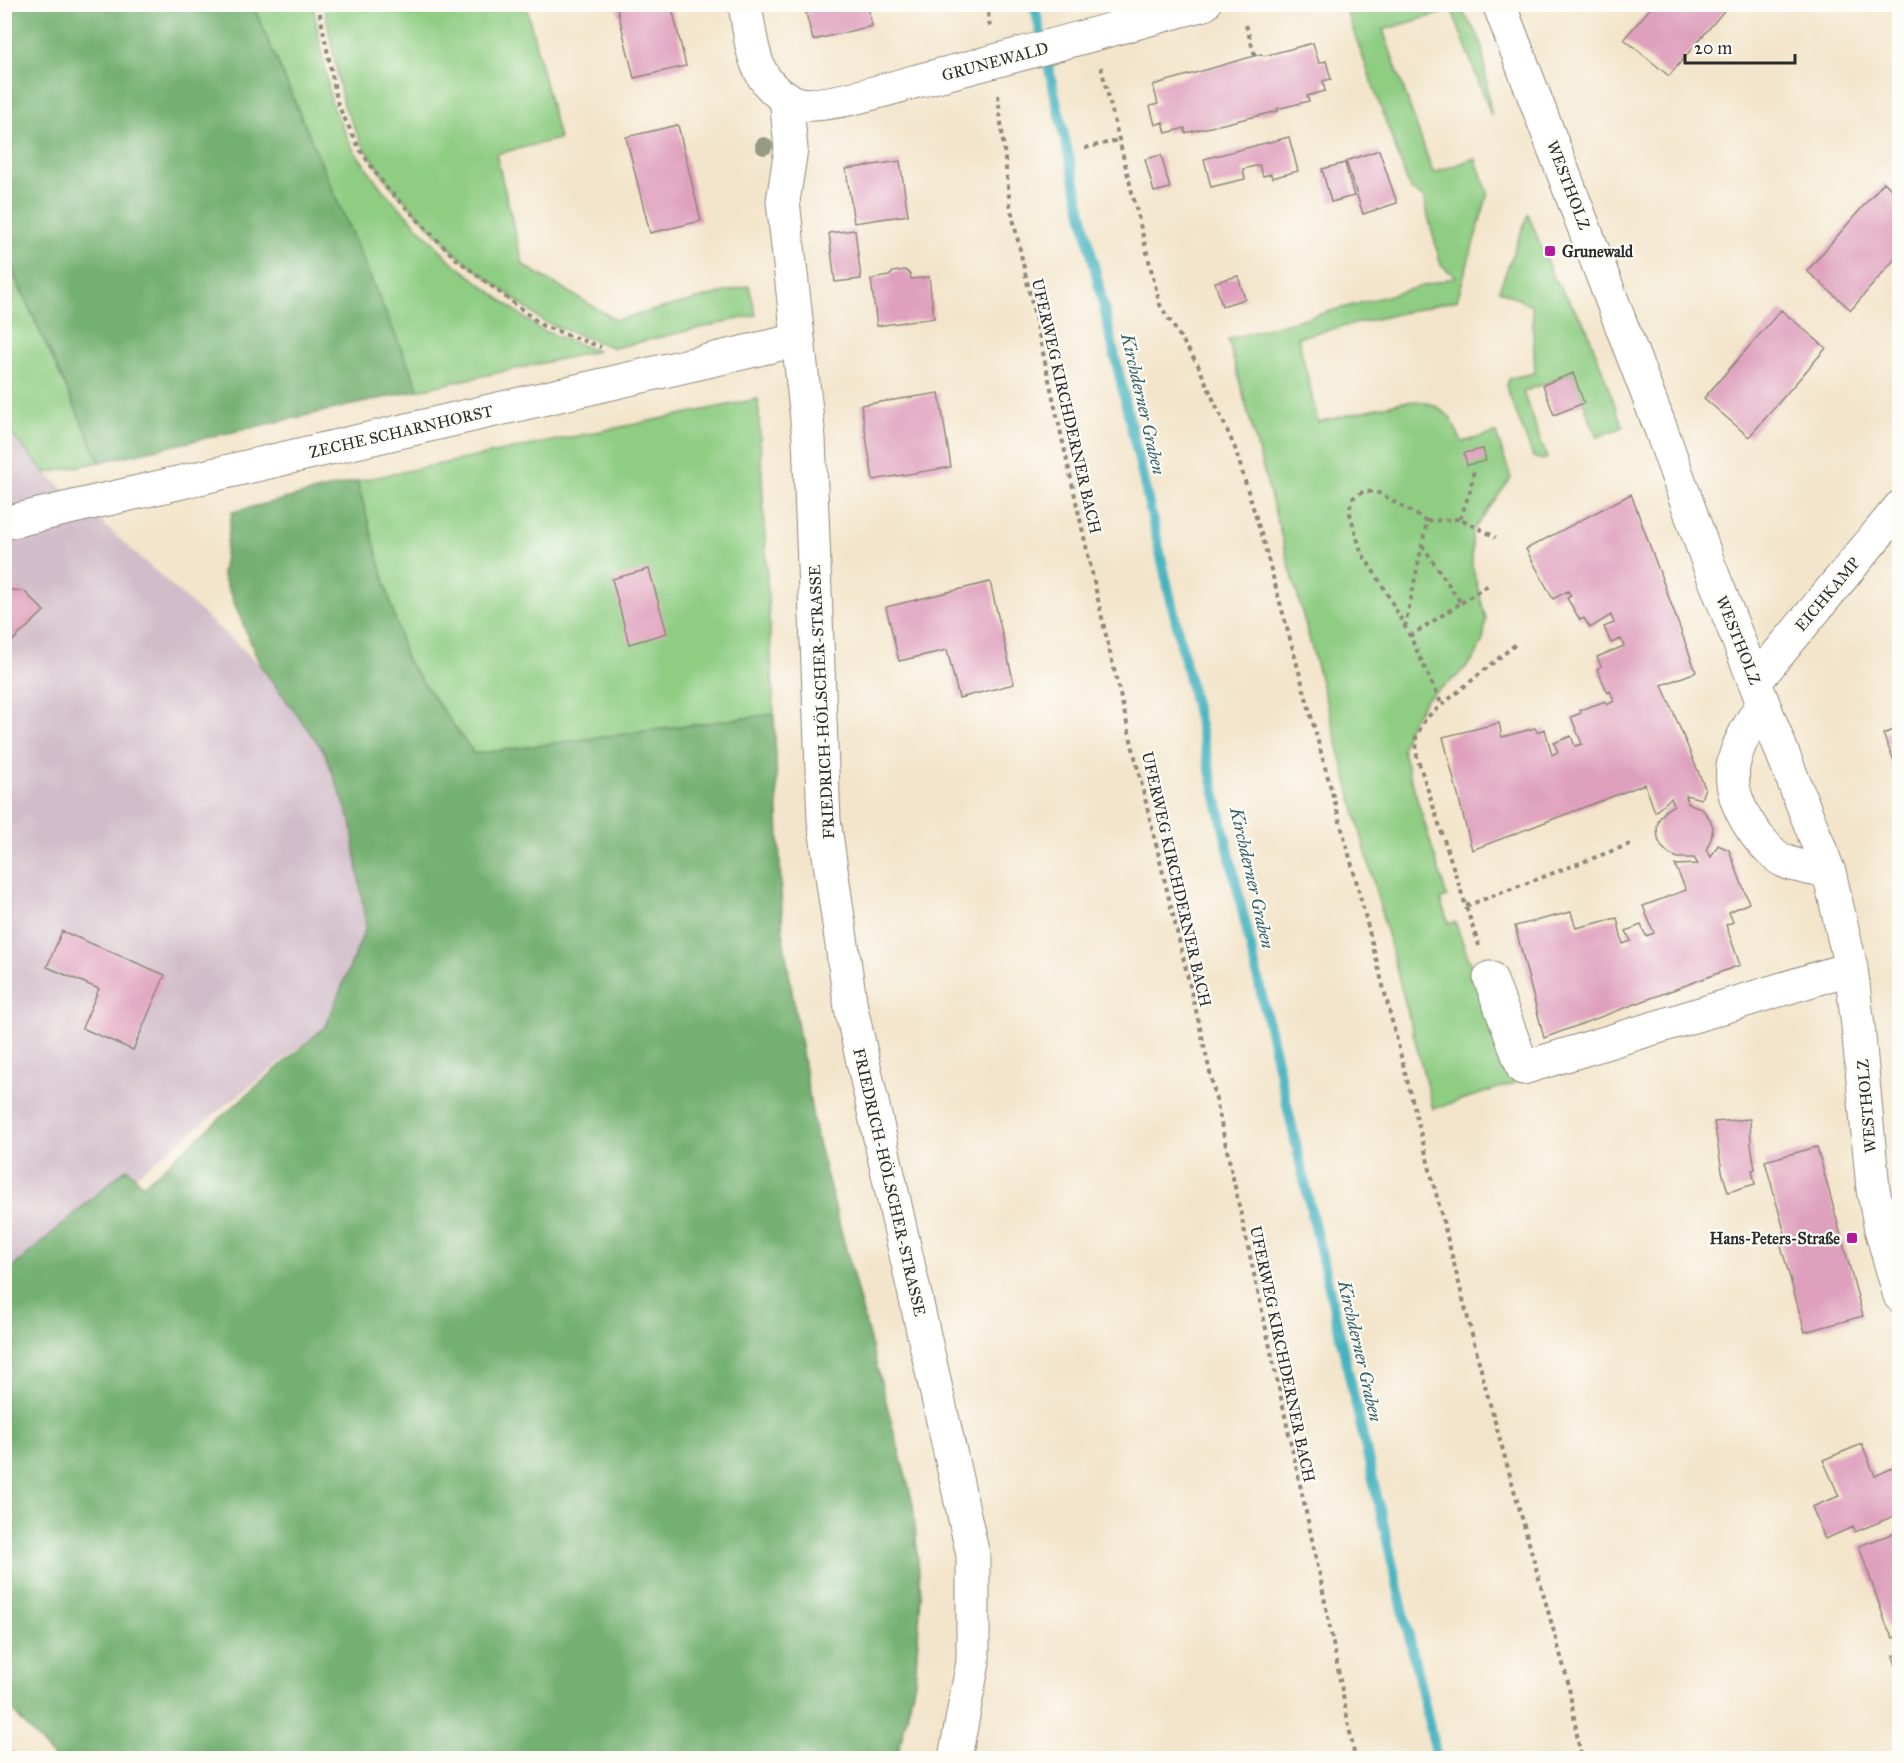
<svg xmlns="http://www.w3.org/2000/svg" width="1904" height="1763" font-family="'IM FELL Great Primer',serif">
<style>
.industrial{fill:#d1bdc9}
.green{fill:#8fcd83;stroke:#5d7c57;stroke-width:1.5}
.forest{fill:#73b071;stroke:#4f6e4e;stroke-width:1.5}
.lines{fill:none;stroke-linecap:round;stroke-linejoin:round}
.stream{stroke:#44b3c0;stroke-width:10}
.building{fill:#dfa0bd}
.minor-casing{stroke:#8f887b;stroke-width:35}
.path{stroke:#8f887b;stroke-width:4;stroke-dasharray:4.5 4.5;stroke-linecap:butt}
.minor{stroke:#fff;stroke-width:33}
.tree{fill:#969a81}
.poi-dot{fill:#b5179e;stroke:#fdfcf7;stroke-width:2}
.labels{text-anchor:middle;stroke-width:4.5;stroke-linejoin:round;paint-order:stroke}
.street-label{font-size:16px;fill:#2b2b2b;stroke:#fdfcf7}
.poi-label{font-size:16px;font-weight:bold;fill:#2b2b2b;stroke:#fdfcf7;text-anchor:start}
.water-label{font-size:18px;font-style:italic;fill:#356167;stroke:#fdfcf7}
</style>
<rect width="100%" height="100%" fill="#fdfcf7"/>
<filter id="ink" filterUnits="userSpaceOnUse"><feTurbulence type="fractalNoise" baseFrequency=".0167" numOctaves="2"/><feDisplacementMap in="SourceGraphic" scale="12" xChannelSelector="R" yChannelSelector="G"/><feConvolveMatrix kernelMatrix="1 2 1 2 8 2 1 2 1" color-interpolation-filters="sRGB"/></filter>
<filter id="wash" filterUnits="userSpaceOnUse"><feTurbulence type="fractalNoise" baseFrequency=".008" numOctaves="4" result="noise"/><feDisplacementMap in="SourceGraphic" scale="24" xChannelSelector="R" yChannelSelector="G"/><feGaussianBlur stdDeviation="1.35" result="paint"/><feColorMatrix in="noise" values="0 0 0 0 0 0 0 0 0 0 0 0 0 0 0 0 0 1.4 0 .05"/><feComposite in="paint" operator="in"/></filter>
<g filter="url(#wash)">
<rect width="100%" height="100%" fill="#f3e5cb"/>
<path class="industrial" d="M4,427l42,46 214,192 64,86 27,70 15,106 -40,99 -184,145 -137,113z"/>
<path class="green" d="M253,5h60l19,101 21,43 29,40 69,72 88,68 58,22 -178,39z
M324,5h202l33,134 -63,15 27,111 93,55 133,-34 7,29 -142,33 -70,-26 -88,-68 -66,-69 -28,-41 -19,-40z
M1367,5h91l20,30 4,13 9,67 -39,-105 -69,20 50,143 42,-15 13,35 -31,107 -159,37 20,85 84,-20 16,-1 16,4 16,12 12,25 34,-9 15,45 -39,54v33l14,55 -3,20 -9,19 -18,18 -30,22 -18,29 -6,21 45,148 -7,3 9,24 6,-2 60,161 -82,26 -109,-416 -96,-354 228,-62 -15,-12 -18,-68 -13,-8 -64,-179z
M1528,214l25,63 33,49 37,101 -26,10 -25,-64 -49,19 24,66 -5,2 -9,-3 -27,-71 4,-8 25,-5 -3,-68 -33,-15z
M4,254l96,208 -54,11 -41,-46z
M758,399l16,315 -300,40 -68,-95 -49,-178z"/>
<path class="forest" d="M4,5h249l166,385 -319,72 -95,-208z
M357,481l49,178 68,95 300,-40 9,223 32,194 98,373 8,91 -6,87 -18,76h-843l-49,-56v-428l122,-106 16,17 183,-159 40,-99 -15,-106 -27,-70 -64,-86 -38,-91 10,-62z"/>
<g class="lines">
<path class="stream" d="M1034,4l403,1754"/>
</g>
<g id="blocks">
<path class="building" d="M616,4h55l15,62 -52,12z
M809,4h70v1l-11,3 4,18 -59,14 -7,-27 5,-1z
M1653,5h76l-60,71 -45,-37z
M1313,43l6,20 7,-2 5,18 -8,2 2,10 -18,5 2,5 -32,8 1,2 -93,22v-5l-19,5 -3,-11 -8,3 -5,-19 8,-2 -5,-19 108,-31 3,2z
M678,125l23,96 -51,12 -24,-96z
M1289,137l9,34 -26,7 -1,-4 -8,2 -4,-11 -16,4 2,10 -34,8 -7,-28z
M1379,150l18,53 -34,11 -17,-53z
M1161,155l9,33 -16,4 -9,-33z
M900,161l8,54 -54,8 -8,-54z
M1345,163l9,33 -23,6 -9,-33z
M1884,182l15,15v57l-48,56 -44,-39z
M855,230l6,49 -26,3 -6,-49z
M905,270l5,4 1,5 18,-2 5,41 -57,8 -6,-47 18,-3 4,-4z
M1238,276l7,23 -23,7 -7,-24z
M1781,310l45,38 -77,89 -45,-39z
M1573,373l11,30 -30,12 -11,-30z
M939,393l12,74 -78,13 -12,-75z
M1483,449l3,12 -19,4 -3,-12z
M1631,494l65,178 -34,13 43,103 -4,11 -15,-4 1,8 14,5 9,11 3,8 -2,12 -5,11 5,7 7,-12 11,5 20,53 -20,9 4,10 -7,3 14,40 -196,73 -29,-112 56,-14 5,16 41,-10 6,26 8,-3 -5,-10 15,-6 5,11 8,-3 -11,-27 43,-16 -11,-25 23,-1 -4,-6h-16l-9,-4 -7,-7 -4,-8 -1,-12 2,-8 7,-9 8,-5 -3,-7 -16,14 -10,-28 -173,66 -29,-113 56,-14 3,14 33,-9 2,4 8,-3 7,26 6,-3 -4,-9 17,-7 4,10 7,-2 -11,-27 10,-4 -1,-3 26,-9 1,4 7,-4 -4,-10 -2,2 -11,-24 4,-3 -4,-9 27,-11 -3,-7 -10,4 -7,-16 10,-4 -3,-8 -21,13 -6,-10 -4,2 -13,-22 4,-2 -3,-5 -15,8 -27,-50z
M649,569l18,64 -38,11 -17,-65z
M990,582l24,102 -55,14 -12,-48 -48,11 -13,-54z
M10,590l14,1 20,20 -40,38v-53z
M1899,728v45l-16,-39z
M62,931l103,44 -32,75 -51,-22 17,-39 -52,-22z
M1750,1119l1,25 4,25 -3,1 3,14 -27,8 -6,-21 -8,-49z
M1817,1147l46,169 -58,16 -27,-97 7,-1 -20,-73z
M1862,1444l13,32 24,-11v49l-44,18 -2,-5 -28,12 -13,-32 27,-11 -16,-36z
M1899,1531v114l-3,-8 -3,1 -7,-14 -27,-78z
M1899,1654v21l-6,-19z"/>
</g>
</g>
<g filter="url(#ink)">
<use href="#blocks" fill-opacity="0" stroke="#8f887b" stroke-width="1.5"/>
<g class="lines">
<defs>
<path id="minor" d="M745,4c7,40 7,83 52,99 21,7 96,-15 120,-22 96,-24 192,-51 287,-77
M1499,4l163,428 47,133 120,307 22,96 7,58 15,163 8,40 19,67
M786,97l5,52 -8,52 26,237 15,382 27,188 122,547v107l-18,96
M4,523l794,-183
M1755,682l145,-175
M1763,703c-29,47 -46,74 -11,126 6,9 22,28 32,32 13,6 31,8 45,11
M1490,978l33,90 328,-100"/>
</defs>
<use href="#minor" class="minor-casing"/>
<path class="path" d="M318,4l20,101 22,45 26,37 68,70 89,69 58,21
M987,4l3,24
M1246,25l9,31
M1101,67l59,238 38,60 37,83 29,96 92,336 132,517 80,285 13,76
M998,95l12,110 97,435 95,396 118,540 35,182
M1085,148l34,-8
M1460,519l11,-31 3,-19
M1427,521l33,-2 36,18
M1461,603l29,-19
M1405,627l22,-106 -48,-28 -15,-2 -11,7 -4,12 12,42 23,36 26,48 32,69
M1410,636l51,-33 -39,-58
M1466,906l167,-63
M1479,946l-62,-189 -1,-20 10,-19 90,-74
M4,1745l12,13"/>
<use href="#minor" class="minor"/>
</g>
<circle class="tree" cx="764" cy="146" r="9"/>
</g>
<g class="poi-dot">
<rect x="1544" y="245" width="12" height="12" rx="3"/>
<rect x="1846" y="1232" width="12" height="12" rx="3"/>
</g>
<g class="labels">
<g class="street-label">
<text transform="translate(995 61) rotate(-15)" y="6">GRUNEWALD</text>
<text transform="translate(1569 185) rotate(69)" y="6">WESTHOLZ</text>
<text transform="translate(1067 406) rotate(77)" y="6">UFERWEG KIRCHDERNER BACH</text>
<text transform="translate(401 431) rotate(-13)" y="6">ZECHE SCHARNHORST</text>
<text transform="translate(1827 594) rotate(-50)" y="6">EICHKAMP</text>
<text transform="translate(1739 640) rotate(68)" y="6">WESTHOLZ</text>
<text transform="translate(821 702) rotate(-93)" y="6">FRIEDRICH-HÖLSCHER-STRASSE</text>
<text transform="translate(1177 879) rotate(77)" y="6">UFERWEG KIRCHDERNER BACH</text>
<text transform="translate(1866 1106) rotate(-95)" y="6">WESTHOLZ</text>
<text transform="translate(890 1182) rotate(77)" y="6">FRIEDRICH-HÖLSCHER-STRASSE</text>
<text transform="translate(1283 1354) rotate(78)" y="6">UFERWEG KIRCHDERNER BACH</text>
</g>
<g class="poi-label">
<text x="1562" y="257">Grunewald</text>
<text x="1840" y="1244" text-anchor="end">Hans-Peters-Straße</text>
</g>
<g class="water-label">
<text transform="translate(1143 404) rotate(77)" y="6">Kirchderner Graben</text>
<text transform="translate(1252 878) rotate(77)" y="6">Kirchderner Graben</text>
<text transform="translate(1360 1351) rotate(77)" y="6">Kirchderner Graben</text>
</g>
</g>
<rect width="1904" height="1763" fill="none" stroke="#fdfcf7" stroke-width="24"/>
<path d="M1685 54v9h110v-9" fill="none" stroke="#2b2b2b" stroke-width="3"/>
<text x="1694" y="54" font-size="18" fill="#2b2b2b" stroke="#fdfcf7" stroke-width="4.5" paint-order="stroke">20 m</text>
</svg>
